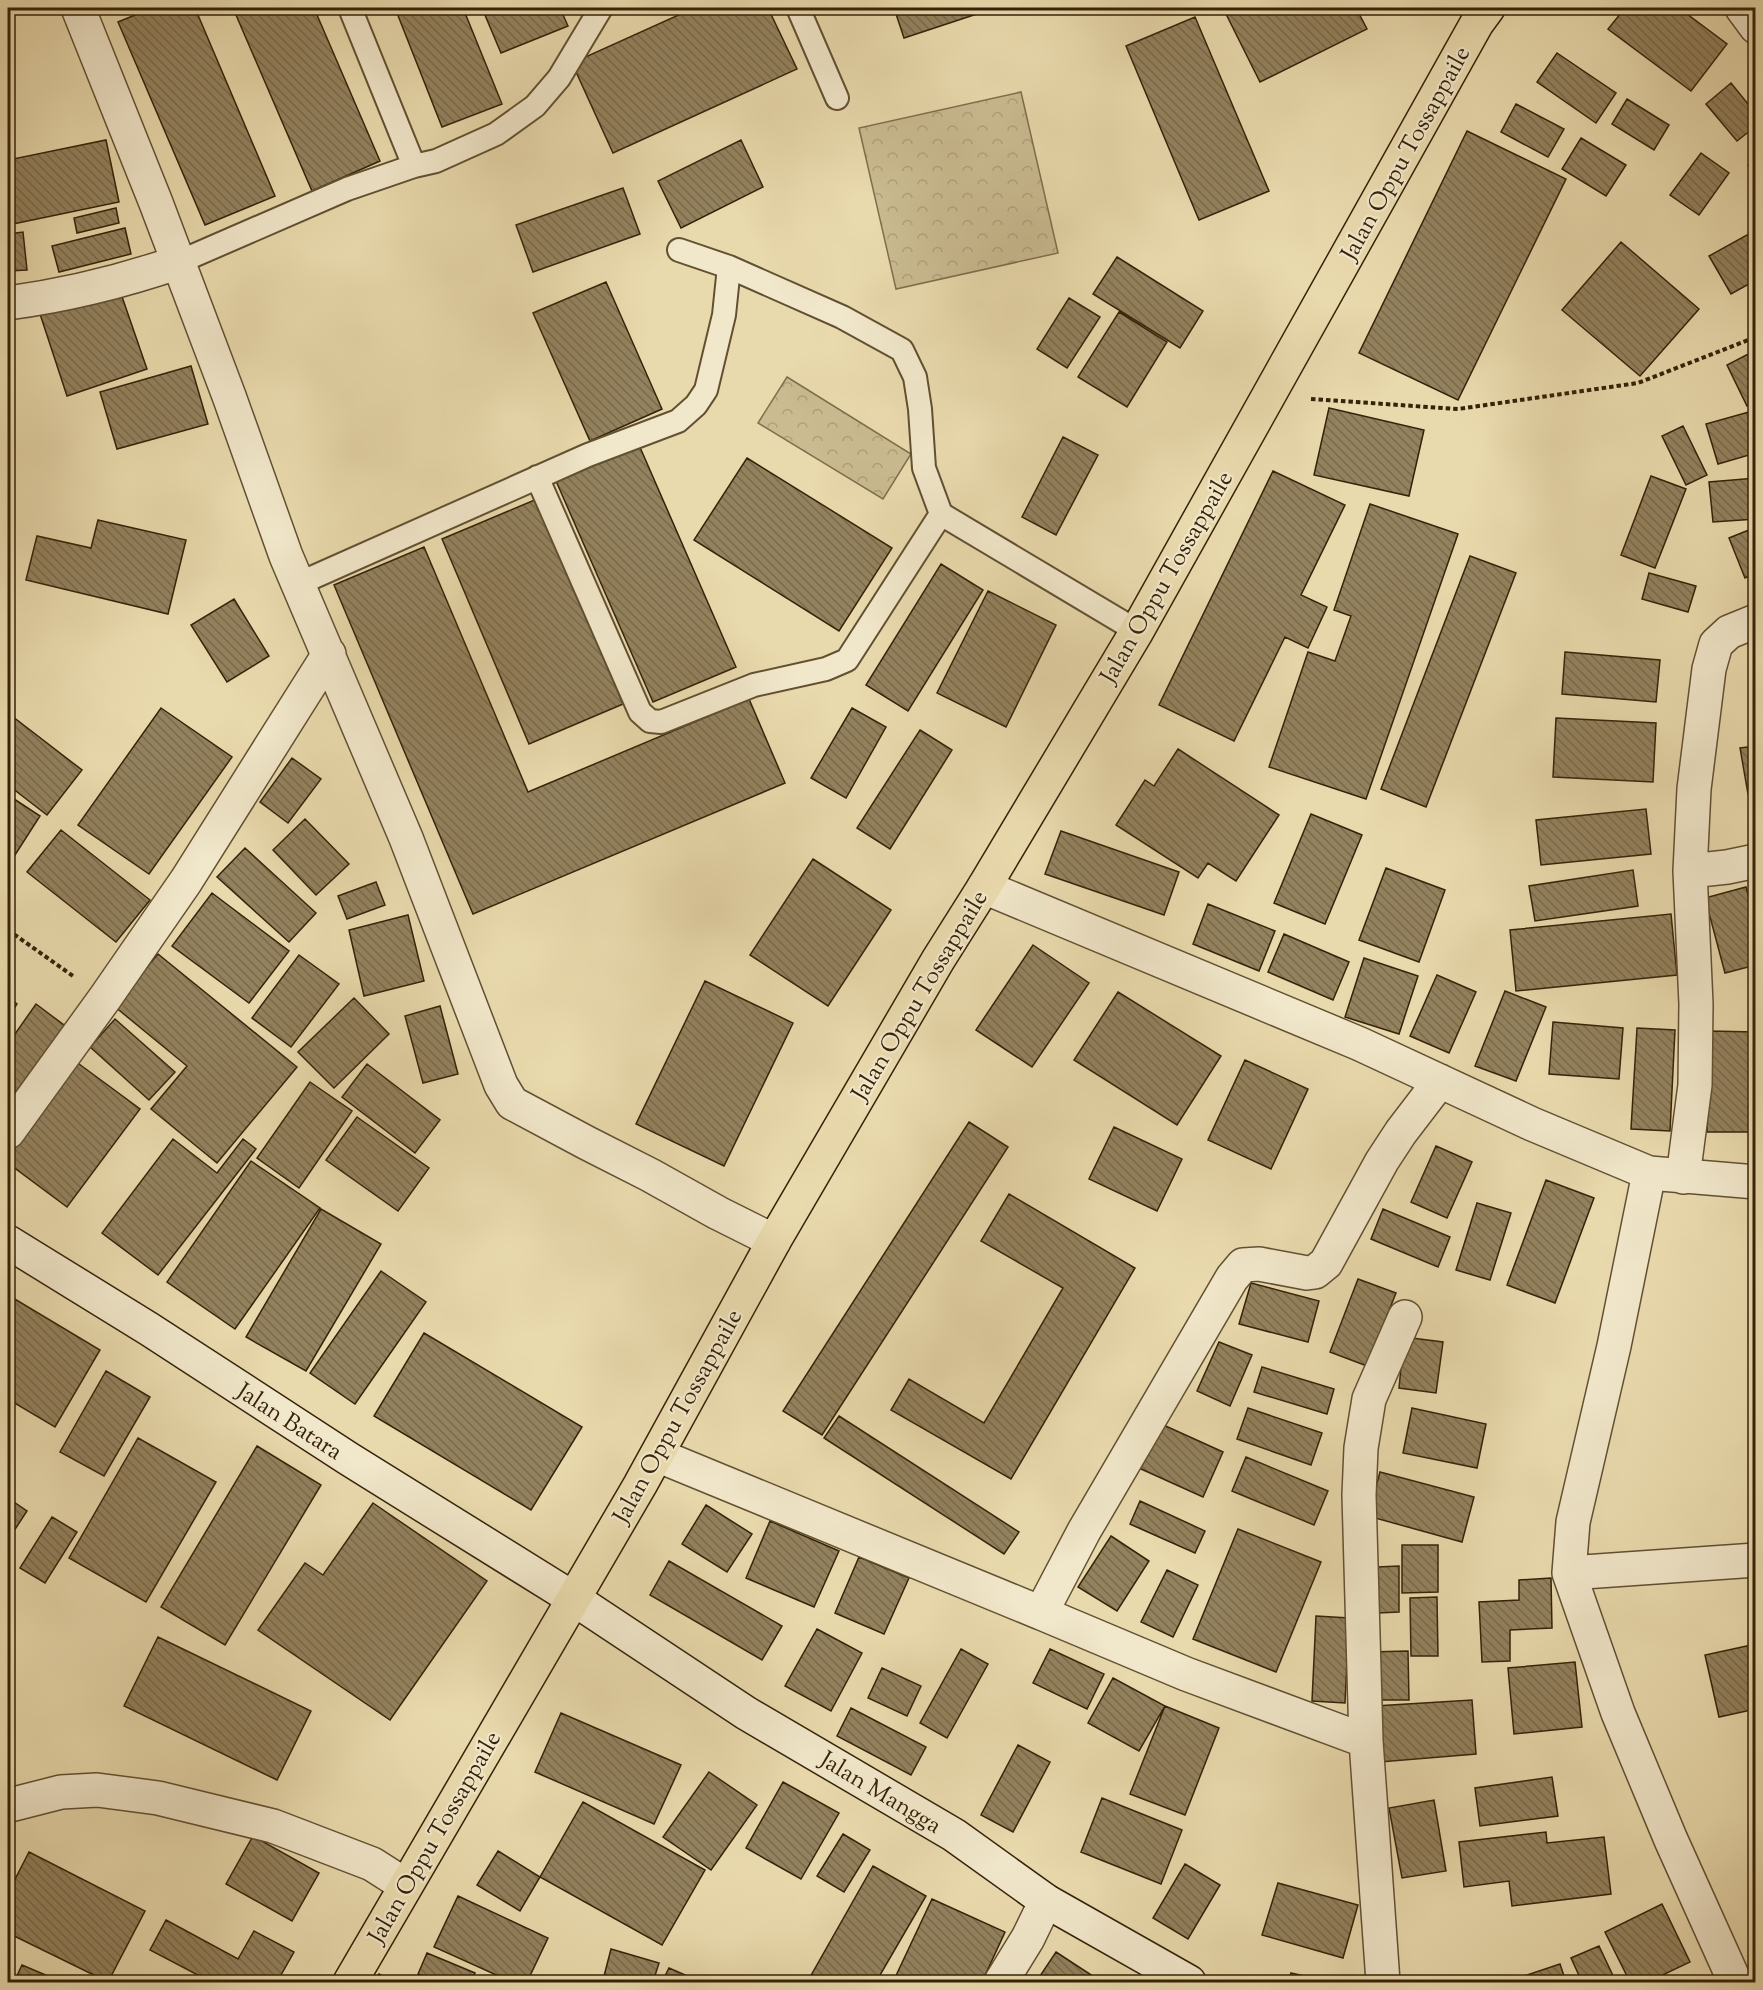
<svg xmlns="http://www.w3.org/2000/svg" width="1763" height="1990" font-family="'Sorts Mill Goudy',serif">
<style>
.park{fill:url(#park-crowns);stroke:#806e4d;stroke-width:1.5}
.building{fill:url(#building-back-hatch);stroke:#352209;stroke-width:1.5}
.lines{fill:none;stroke-linecap:round;stroke-linejoin:round}
.lane-casing{stroke:#625032;stroke-width:26}
.street-casing{stroke:#625032;stroke-width:36}
.secondary-casing{stroke:#352209;stroke-width:36}
.primary-casing{stroke:#352209;stroke-width:36}
.path{stroke:#352209;stroke-width:4;stroke-dasharray:4.5 3;stroke-linecap:butt}
.lane{stroke:#f1e7ca;stroke-width:22}
.street{stroke:#f1e7ca;stroke-width:33}
.secondary{stroke:#f1e7ca;stroke-width:33}
.primary{stroke:#e9daad;stroke-width:33}
.labels{text-anchor:middle;stroke-width:4.5;stroke-linejoin:round;paint-order:stroke}
.street-label{font-size:24px;fill:#352209;stroke:#f1e7ca}
</style>
<defs>
<pattern id="park-crowns" width="20" height="18" patternUnits="userSpaceOnUse" patternTransform="scale(1.5)"><rect width="20" height="18" fill="#cabb91"/><path d="M2 6a3 3 0 1 1 6 0M12 15a3 3 0 1 1 6 0" fill="none" stroke="#aea07c"/></pattern>
<pattern id="building-back-hatch" width="6" height="6" patternUnits="userSpaceOnUse" patternTransform="scale(1.5)"><rect width="6" height="6" fill="#93825e"/><path d="M-1 5l2 2M0 0l6 6M5-1l2 2" fill="none" stroke="#796a4c"/></pattern>
</defs>
<rect width="100%" height="100%" fill="#e9daad"/>
<filter id="stains"><feTurbulence type="fractalNoise" baseFrequency=".00333" numOctaves="4"/><feColorMatrix values="0 0 0 0 .2 0 0 0 0 .09 0 0 0 0 .02 0 0 0 .5 -.17"/></filter>
<radialGradient id="worn" r=".72"><stop offset=".6" stop-color="#630" stop-opacity="0"/><stop offset="1" stop-color="#630" stop-opacity=".3"/></radialGradient>
<path class="park" d="M1021,92l37,161 -162,36 -37,-161z
M787,377l124,77 -28,45 -125,-76z"/>
<path class="building" d="M152,8h43l80,188 -70,29 -87,-203z
M233,8h81l66,153 -68,30z
M395,8h68l39,96 -60,23z
M482,8h78l8,18 -67,27z
M694,8h74l29,61 -184,84 -41,-90z
M894,8h101l-91,30z
M1223,8h133l11,21 -107,53z
M1625,8h54l48,36 -36,47 -83,-62z
M1195,17l74,174 -70,29 -73,-174z
M1557,53l59,40 -20,30 -59,-41z
M1731,83l25,31v12l-19,15 -31,-37z
M1627,99l42,26 -15,25 -42,-26z
M1516,104l48,25 -16,28 -47,-25z
M1467,131l99,48 -108,221 -99,-47z
M1581,138l45,27 -20,31 -44,-27z
M106,140l13,62 -111,23v-65z
M741,140l22,47 -82,41 -23,-47z
M1701,153l28,20 -30,42 -29,-20z
M1756,159v15l-8,-9z
M623,188l17,46 -107,38 -17,-47z
M116,208l3,15 -42,10 -3,-15z
M125,228l6,26 -72,18 -7,-26z
M1756,230v50l-25,14 -22,-38z
M23,232l4,38 -19,1v-37z
M1621,242l78,67 -59,67 -78,-66z
M1117,257l86,54 -23,37 -87,-54z
M606,282l56,127 -72,32 -57,-128z
M119,288l28,81 -80,27 -27,-82z
M1069,298l31,19 -33,51 -30,-19z
M1119,312l48,30 -40,65 -49,-30z
M1756,350v52l-9,4 -20,-41z
M191,366l17,58 -91,25 -17,-57z
M1329,408l95,22 -15,66 -95,-21z
M1756,410v43l-38,11 -12,-40z
M1683,426l24,49 -21,10 -24,-49z
M1063,437l35,18 -42,80 -34,-18z
M639,445l97,222 -83,35 -97,-221z
M8,448h4v37h-4z
M747,458l145,90 -53,83 -145,-91z
M1273,471l72,34 -44,90 26,12 -19,41 -23,-11 -51,104 -75,-36z
M1651,476l35,13 -31,79 -34,-13z
M1756,478v41l-43,3 -4,-40z
M537,499l86,205 -94,40 -87,-205z
M1370,504l88,30 -92,265 -97,-32 39,-115 27,9 16,-45 -17,-6z
M98,520l88,20 -18,74 -142,-34 11,-44 54,12z
M1756,527v46l-11,5 -16,-40z
M424,547l104,245 221,-93 36,84 -312,131 -139,-329z
M1470,556l46,17 -90,234 -45,-18z
M941,564l42,26 -75,121 -42,-26z
M1649,573l47,13 -8,26 -46,-13z
M988,591l68,34 -50,102 -69,-34z
M234,599l35,57 -42,26 -36,-57z
M1565,652l95,8 -4,42 -94,-8z
M161,708l71,49 -83,117 -71,-49z
M852,708l34,19 -40,71 -35,-20z
M8,713l74,57 -35,45 -39,-30z
M1556,718l100,5 -3,59 -100,-5z
M920,730l32,20 -62,99 -33,-21z
M1756,746v47l-8,1 -8,-46z
M1178,749l101,66 -43,66 -28,-18 -10,15 -82,-53 29,-45 9,6z
M292,758l29,21 -33,44 -28,-21z
M8,795l32,21 -32,50z
M1646,809l5,45 -110,11 -5,-45z
M1311,814l51,21 -37,89 -51,-21z
M305,819l44,45 -33,31 -43,-45z
M61,830l89,70 -34,42 -89,-70z
M1061,831l118,41 -15,43 -119,-41z
M245,848l71,65 -27,29 -72,-65z
M813,859l78,51 -63,96 -78,-51z
M1386,868l59,22 -26,72 -60,-22z
M1633,870l5,36 -103,15 -6,-35z
M376,882l9,23 -38,14 -9,-23z
M1746,887l10,37v41l-31,8 -20,-75z
M212,893l77,58 -40,52 -77,-57z
M1208,904l67,27 -16,40 -66,-27z
M1671,914l6,61 -161,16 -6,-61z
M408,915l16,66 -60,15 -15,-66z
M1284,934l65,28 -16,38 -65,-28z
M1033,945l56,38 -57,84 -56,-37z
M158,954l139,113 -80,96 -66,-54 36,-43 -73,-60z
M299,955l40,29 -48,63 -39,-29z
M1364,958l54,18 -19,58 -54,-17z
M1437,975l39,17 -27,61 -39,-17z
M705,981l88,42 -69,143 -88,-42z
M1505,991l41,16 -30,74 -41,-15z
M1118,992l103,64 -44,69 -103,-65z
M8,997l9,7 -9,14z
M354,998l35,36 -55,54 -36,-36z
M36,1004l32,24 -60,85v-69z
M440,1006l18,68 -35,9 -18,-67z
M115,1019l60,53 -26,28 -59,-53z
M1553,1022l70,6 -4,51 -70,-5z
M1637,1028l38,2 -5,101 -39,-2z
M1708,1031l48,1v100h-49z
M1245,1060l63,29 -37,80 -63,-29z
M75,1061l65,48 -73,98 -59,-44v-12z
M367,1064l73,56 -25,33 -73,-56z
M310,1082l42,29 -53,77 -42,-30z
M357,1117l72,51 -31,43 -72,-51z
M969,1122l39,25 -186,288 -39,-24z
M1114,1127l68,32 -25,52 -68,-32z
M173,1139l44,34 26,-34 13,10 -98,126 -56,-42z
M1436,1146l36,16 -25,56 -36,-16z
M251,1161l69,47 -85,121 -68,-47z
M1546,1180l48,18 -39,105 -48,-18z
M1009,1194l126,74 -124,211 -120,-69 18,-31 75,44 79,-135 -82,-47z
M1477,1203l34,10 -21,67 -34,-10z
M321,1209l60,35 -75,127 -60,-34z
M1383,1209l67,28 -12,30 -67,-28z
M381,1271l45,31 -71,102 -45,-31z
M1358,1279l38,14 -29,73 -37,-14z
M1251,1283l68,18 -11,41 -69,-18z
M8,1295l92,55 -45,77 -42,-25 -5,10z
M424,1333l158,94 -51,83 -157,-94z
M1404,1337l39,5 -7,51 -37,-5z
M1219,1342l33,13 -22,51 -33,-15z
M1262,1367l72,22 -7,25 -73,-22z
M106,1371l44,26 -46,79 -44,-24z
M1248,1408l74,25 -11,32 -74,-26z
M1412,1408l74,16 -9,44 -74,-15z
M839,1416l180,116 -15,22 -180,-116z
M1159,1423l64,29 -20,45 -64,-29z
M138,1438l78,44 -70,120 -77,-44z
M257,1446l64,39 -96,160 -64,-38z
M1246,1457l82,34 -14,34 -82,-34z
M1380,1472l94,25 -12,45 -94,-26z
M8,1498l19,13 -19,29z
M1140,1501l65,30 -10,22 -65,-29z
M373,1503l114,78 -97,139 -132,-90 47,-67 18,12z
M706,1505l46,29 -25,38 -45,-28z
M52,1517l25,15 -32,51 -25,-15z
M770,1521l69,30 -25,56 -68,-29z
M1238,1529l83,33 -45,110 -83,-33z
M1111,1536l38,25 -32,50 -39,-24z
M1402,1545h36v47l-36,1z
M859,1557l50,21 -25,56 -49,-21z
M669,1561l113,65 -20,34 -112,-65z
M1399,1566v46l-21,1 -1,-46z
M1167,1570l31,15 -25,52 -32,-15z
M1551,1578l1,50 -42,2v31l-28,1 -3,-60 40,-2v-20z
M1437,1597l1,59h-27l-1,-58z
M1316,1616l33,2 -4,85 -33,-2z
M817,1629l45,24 -31,58 -46,-25z
M158,1637l153,74 -34,69 -153,-74z
M1756,1644v65l-37,8 -14,-62z
M961,1649l27,15 -41,74 -27,-15z
M1050,1649l54,25 -17,35 -54,-26z
M1408,1651l1,49h-29l-12,-48z
M1575,1662l7,65 -68,7 -6,-66z
M882,1668l39,18 -14,30 -39,-18z
M1113,1678l52,28 -26,45 -51,-28z
M1472,1700l4,54 -96,8 -5,-56z
M1165,1706l54,22 -34,87 -55,-21z
M851,1708l75,39 -15,28 -74,-39z
M561,1713l120,52 -27,59 -119,-52z
M1018,1745l32,17 -37,70 -32,-17z
M709,1772l48,33 -46,65 -48,-33z
M1552,1777l6,39 -78,10 -5,-38z
M783,1782l56,31 -38,66 -55,-31z
M1102,1798l80,32 -21,54 -80,-32z
M1434,1800l12,71 -44,7 -13,-70z
M583,1802l122,68 -43,75 -122,-68z
M1546,1832l1,11 57,-6 7,57 -99,12 -3,-25 -45,6 -5,-45z
M843,1834l27,16 -26,42 -27,-16z
M253,1836l66,37 -27,48 -66,-37z
M498,1851l42,26 -20,34 -43,-26z
M29,1852l116,59 -37,71 -100,-49v-40z
M1185,1864l35,21 -32,54 -35,-21z
M873,1866l53,30 -50,86h-61l-6,-3z
M1278,1883l80,22 -15,53 -81,-23z
M458,1896l90,42 -21,44h-15l-78,-35z
M932,1899l73,33 -23,50h-89z
M1662,1904l28,58 -42,20h-18l-25,-50z
M166,1920l72,39 16,-28 40,21 -17,30h-66l-61,-32z
M1599,1946l17,36h-34l-11,-24z
M611,1949l48,14 -6,19h-43l-7,-2z
M1056,1952l46,30h-66z
M427,1953l48,20 -4,9h-33l-20,-8z
M1560,1964l6,18h-44l-1,-5z
M22,1965l40,17h-48z
M669,1968l32,14h-39z
M1291,1973l41,9h-44z
M379,1974l14,8h-19z
M1511,1978v4h-57z"/>
<g class="lines">
<defs>
<path id="lane" d="M350,8l64,158
M798,8l39,90
M679,250l50,17 113,50 60,33 13,27 5,32 4,59 17,46 196,117
M179,262l168,-73 67,-23 22,-5 60,-27 39,-28 24,-28 42,-70
M537,477l103,235 10,9 11,1 93,-37 72,-16 21,-9 94,-146
M298,584l290,-129 90,-34 18,-16 10,-15 18,-75 5,-48"/>
<path id="street" d="M78,8l78,195 73,193 57,160 120,282 95,247 11,18 75,40 63,32 68,38 56,28
M1742,8l14,19
M8,303c60,-8 113,-21 171,-41
M1756,621l-27,11 -13,12 -7,25 -15,120 -4,82 37,-4 29,-6
M984,887l376,157 172,80 117,49 107,9
M8,1132l97,-134 81,-117 143,-227
M1649,1173l-35,173 -41,176 -4,51 49,140 53,127 64,142
M1683,1177l12,-92 1,-81 -6,-133
M657,1455l384,158 43,-82 148,-253 11,-13 16,-1 48,9 8,-1 11,-9 56,-102 19,-29 39,-51
M1569,1573l187,-13
M1041,1613l145,61 180,67
M10,1805l51,-13 36,-2 61,8 115,28 99,38 33,21
M1001,1982l27,-44 18,-37
M1383,1982l-17,-241 -7,-246 2,-47 8,-49 36,-82"/>
<path id="secondary" d="M8,1242l141,87 200,130 225,140 172,114 208,122 92,66 143,81"/>
<path id="primary" d="M350,1982l290,-497 134,-244 164,-281 46,-73 153,-256 340,-608 11,-15"/>
</defs>
<use href="#lane" class="lane-casing"/>
<use href="#street" class="street-casing"/>
<use href="#secondary" class="secondary-casing"/>
<use href="#primary" class="primary-casing"/>
<path class="path" d="M1311,399l147,10 180,-26 118,-46
M8,930l65,46"/>
<use href="#lane" class="lane"/>
<use href="#street" class="street"/>
<use href="#secondary" class="secondary"/>
<use href="#primary" class="primary"/>
</g>
<g class="labels">
<g class="street-label">
<text transform="translate(1405 153) rotate(-61)" y="8">Jalan Oppu Tossappaile</text>
<text transform="translate(1166 577) rotate(-60)" y="8">Jalan Oppu Tossappaile</text>
<text transform="translate(919 995) rotate(-59)" y="8">Jalan Oppu Tossappaile</text>
<text transform="translate(677 1416) rotate(-61)" y="8">Jalan Oppu Tossappaile</text>
<text transform="translate(290 1421) rotate(33)" y="8">Jalan Batara</text>
<text transform="translate(881 1792) rotate(31)" y="8">Jalan Mangga</text>
<text transform="translate(434 1837) rotate(-60)" y="8">Jalan Oppu Tossappaile</text>
</g>
</g>
<rect width="1763" height="1990" fill="none" stroke="#e9daad" stroke-width="30"/>
<rect x="9" y="9" width="1745" height="1972" fill="none" stroke="#352209" stroke-width="3"/>
<rect x="15" y="15" width="1733" height="1960" fill="none" stroke="#352209" stroke-width="1.5"/>
<rect width="100%" height="100%" filter="url(#stains)"/>
<rect width="100%" height="100%" fill="url(#worn)"/>
</svg>
